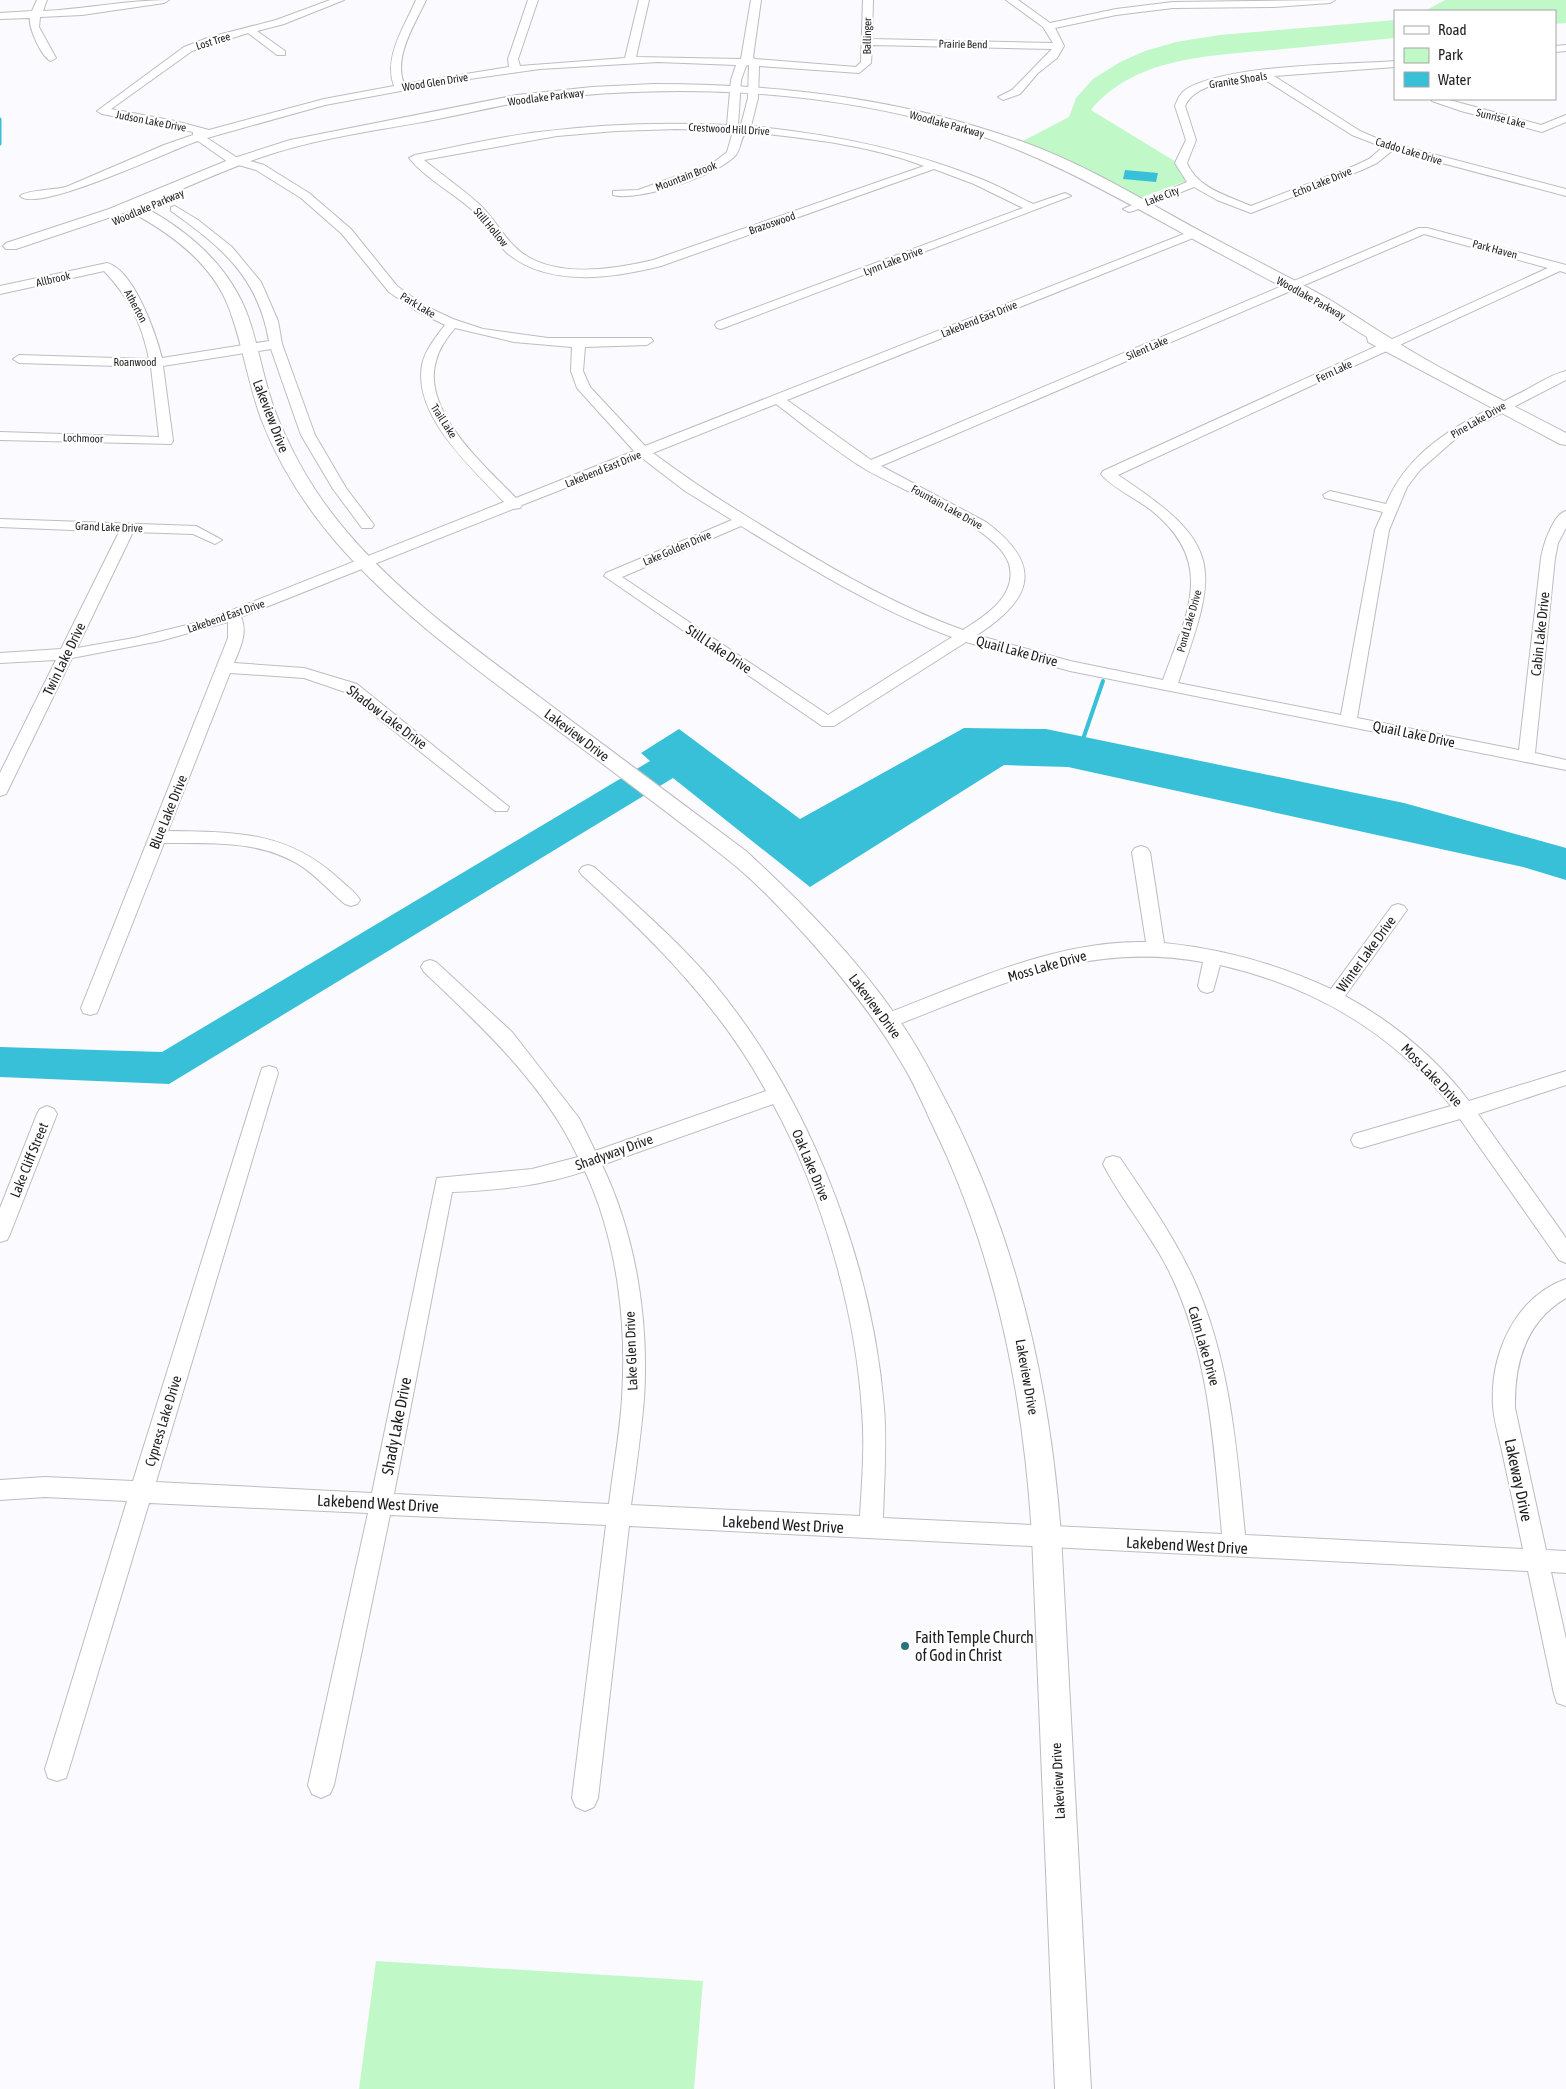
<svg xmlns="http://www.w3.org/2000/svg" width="1566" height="2089" font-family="'Asap Condensed',sans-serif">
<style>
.green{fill:#c0f9c7}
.water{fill:#38c0d8}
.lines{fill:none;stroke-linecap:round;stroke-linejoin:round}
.stream-far1{stroke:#38c0d8;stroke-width:3}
.stream{stroke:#38c0d8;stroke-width:4}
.minor-casing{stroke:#bdbcc1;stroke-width:2}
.tertiary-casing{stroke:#bdbcc1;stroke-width:2}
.minor{fill:#fff;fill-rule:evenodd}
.tertiary{fill:#fff;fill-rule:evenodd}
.poi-dot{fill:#2b737d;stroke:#fff;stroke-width:2}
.labels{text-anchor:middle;stroke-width:4.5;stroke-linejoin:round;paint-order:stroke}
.far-street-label{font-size:11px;fill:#1e1d1f;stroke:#fff}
.street-label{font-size:14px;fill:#1e1d1f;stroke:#fff}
.near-street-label{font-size:16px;fill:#1e1d1f;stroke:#fff}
.near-poi-label{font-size:16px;fill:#1e1d1f;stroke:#fff;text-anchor:start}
</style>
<rect width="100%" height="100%" fill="#fbfafe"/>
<path class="green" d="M1445,0h121v23l-11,1v-13h-130z
M1395,20v18c-41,4 -81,8 -122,12 -64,6 -138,7 -182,60l85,52 4,11 6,8 -49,18 -116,-57 48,-25 7,-19 17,-19 27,-17 25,-11 31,-9 44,-7z
M376,1961l327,20 -9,108h-335z"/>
<path class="water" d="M1125,170l33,3 -2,9 -33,-3z
M964,728l82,1 358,74 162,45v32l-43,-13 -455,-100 -64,-2 -194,122 -137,-109 -504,306 -169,-7v-30l162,5 488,-291 -9,-8 38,-24 121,90z"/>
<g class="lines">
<path class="stream-far1" d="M0,119v25"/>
<path class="stream" d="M1082,742l21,-61"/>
<defs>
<path id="minor" d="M37,0h10l-4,11c42,-2 84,-11 126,-11l-5,3 -82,12 -42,2 -1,10 17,31 -5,3c-9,-3 -23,-34 -21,-43l-30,1v-6l32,-2z
M330,0h14l-60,24 -27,7 28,20v4h-8l-29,-22 -56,18 -81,58 64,12 34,9 115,-31 70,-13c-11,-29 11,-60 22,-86h10c-11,24 -33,57 -22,84l105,-17 -1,-8 20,-59h10l-20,59 2,7 105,-8 14,-58h10l-13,57 105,2 10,-59h10l-8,57 2,2 101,8 5,-5 2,-62h10l-1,39 181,4 -10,-16 -37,-27h12l32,23 66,-14 57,-7 162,-2 -5,3 -56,4 -101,1 -57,7 -61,13 9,18 -7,12 -19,15 -18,21 -17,6 -5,-3 14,-7 40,-41 -180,-4 -1,18 -12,10 -100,-7 -1,32 -7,28c79,8 157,23 230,53 18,7 35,17 52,25l32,-11 6,3 -350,133 -4,-1 -2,-3 2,-3 306,-114 -49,-24 -40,-15 -273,97c-48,12 -112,22 -154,-13 -14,-12 -22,-32 -36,-44 -19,-17 -46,-31 -62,-51l6,-3c41,-8 83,-18 124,-23 63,-8 125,-10 188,-7l4,-45 5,-15 -78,-3 -118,7 -85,12 -130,24 -118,33 29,19 28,8 45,28 42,36 46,57 26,19 30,14 30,10 65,9h103l2,3 -6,4 -62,2 -2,24 7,16 55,59 549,-216 6,4 -2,2 -411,164 84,60 548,-232h8l139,37v8l-6,-2 -442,204c108,71 100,93 60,208l163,32 34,-185 8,-18 -58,-14 -2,-3 7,-4 56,13c25,-59 78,-82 132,-110 15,-7 31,-19 48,-23v9l-105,54 -41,36 -13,17 -18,43 -32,188 162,32 22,-192c2,-12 12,-44 25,-47v17l-8,15 -3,15 -20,195 31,7v10l-496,-99 -104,-29 -132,84h-12l-218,-150 2,-3 126,-53 -47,-29 -43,-33 -120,47 -2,3 -7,1 -272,108c7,16 -1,31 -7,46l70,5 53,16 152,123 -2,4h-12l-150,-119 -41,-14 -74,-5 -62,158c66,1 119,0 170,47 7,7 17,13 22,22l-3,4 -6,2 -6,-2c-16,-13 -29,-29 -47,-40 -40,-24 -89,-21 -134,-21l-65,165 -2,5 -7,2 -7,-2 -2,-5 147,-370v-16l-68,19 -88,17 -64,132 -2,4 -6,2v-23l56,-113 -56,3v-10l61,-4 58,-117 -119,-5v-8l196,7 26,14 -7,4 -22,-10 -60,-2 -56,116 57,-10 73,-18 297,-118c-32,-34 -91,-86 -82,-137 3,-15 14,-28 23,-40l-30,-15 -26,-18 -47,-58 -41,-36 -45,-28 -28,-8 -30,-21c-28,9 -160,73 -178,55 7,-6 35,-6 46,-9l98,-42 29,-10v-3l-91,-18 -5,-3 87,-64 26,-10 66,-17zM749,65l-1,33 -7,27h-3l3,-45 5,-14zM677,129l52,2 3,4 -5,17 -14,11 -75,27 -25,1v4c26,7 104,-20 122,-39 7,-7 4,-18 12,-24 59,6 121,13 177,34l-271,94c-41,10 -106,20 -139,-14 -12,-12 -21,-29 -34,-41 -17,-16 -38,-30 -56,-45l133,-24 59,-5zM1424,234l124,34 -445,203 -2,3c10,13 36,25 50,36 66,53 36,103 12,170l-93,-19 -93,-26c56,-36 67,-70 9,-113l-105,-56zM455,328l59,14 58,5 -1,24 6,17 57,63 -118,47c-31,-32 -95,-87 -80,-137 3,-13 11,-23 19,-33zM776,404c29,22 58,46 89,65 33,20 133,58 144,95 9,32 -24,52 -46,66 -77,-28 -146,-70 -215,-113 -33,-20 -64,-41 -95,-64zM741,526c69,42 136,84 211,111l-124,78 -206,-138z
M1566,45v6l-11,1v-6z
M1395,61v6l-121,9 86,55 23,10 183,48v7l-173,-46 -16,13 -15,7 -111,43 -34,-13 -23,-13 -61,24 -4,1 -6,-3 64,-27 -12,-19 11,-23 -11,-34c2,-6 5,-12 10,-16 42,-26 158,-25 210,-29zM1262,78l90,57 31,12 -14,12 -15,7 -103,40c-23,-10 -54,-18 -64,-43l9,-23 -11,-34c10,-24 54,-26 77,-28z
M1431,99h15l95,26 25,-10v7l-24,10 -81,-21 -29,-10z
M175,206l23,14 34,27 29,35 17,39 4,23 33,91 31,53 28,37 -2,3h-10l-29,-39 -32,-54 -30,-86 -108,17 10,75 -2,3 -171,-4v-8l159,5 -8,-70 -132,-4 -6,-4 6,-4 130,4c-7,-35 -20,-62 -45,-88l-104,23v-8l107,-23c27,7 49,71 55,95l107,-17c-11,-64 -47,-94 -98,-130v-4z
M1141,846l6,2 3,4 14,91c58,6 114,21 167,46l61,-83 6,-2 6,2 3,4 -3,4 -59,82c48,26 91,62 124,105l97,-30v14l-88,29 88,124v25l-7,-3 -99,-141 -99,29 -7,-2 -3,-6 3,-6 97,-28c-59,-74 -139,-120 -231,-141l-7,26 -6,2 -6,-2 -3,-5 5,-24c-119,-21 -202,23 -309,64l-7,2 -7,-2 -2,-5 2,-5c85,-32 174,-76 266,-74l-14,-90 3,-4z
M588,865l6,2c40,36 82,72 117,113 96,114 161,278 173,428 3,36 0,73 -1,110l339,16c-8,-88 -13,-182 -53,-263 -19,-38 -47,-70 -66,-107l3,-6 7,-2 7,2c27,40 55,80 75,124 35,79 42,168 50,253l278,14c-7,-33 -14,-65 -21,-98 -3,-14 -8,-30 -9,-45 -3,-52 22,-109 73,-127v19c-41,24 -52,66 -51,110l31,142 20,1v22l-15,-1 15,67v67l-9,-3 -3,-9 -26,-123 -899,-45 -31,272 -4,9 -9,4 -9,-4 -4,-9 34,-273 -216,-10 -56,270 -4,9 -9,4 -9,-4 -4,-9 60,-272 -219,-10 -80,266 -3,9 -9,3 -9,-3 -3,-9 82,-268 -82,-4 -45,3v-20l45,-3 88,4 129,-413 7,-2 7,2 2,5 -122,409 216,11 65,-315 95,-9 46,-12c-35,-74 -96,-130 -154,-185l-3,-5 3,-5 6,-2 6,2 76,70 67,86 16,33 171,-60c-46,-85 -113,-151 -184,-216l-3,-4 3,-4zM773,1104c48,87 83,207 89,307 3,35 0,70 -2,105l-229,-11c5,-35 10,-71 13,-106 5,-79 -8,-163 -42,-234zM585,1171c32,69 42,151 37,227 -2,35 -9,71 -13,106l-215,-10 58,-302c46,-2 90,-6 133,-21z
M47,1106l7,3 3,5 -47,120 -3,6 -7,2v-34l37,-94 3,-5z"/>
<path id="tertiary" d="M654,84c128,0 252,15 372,59 63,23 120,59 178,90 42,23 86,44 128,68 21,13 41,27 63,40 54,34 114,62 171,92v12l-6,-1 -192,-102 -1,-5 -5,-3c-54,-35 -112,-64 -169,-95 -77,-42 -150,-85 -234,-110 -138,-40 -289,-47 -431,-28 -32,5 -63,13 -95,19 -53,10 -108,17 -159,33 -45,14 -88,35 -132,53 47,25 89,61 107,113 10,30 15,62 26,92 17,44 41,85 72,121 55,65 126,115 194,166 68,51 136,102 205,153 55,51 108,104 151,166 22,31 39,65 56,98 66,133 97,273 108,420l30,554h-36l-23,-554c-9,-144 -37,-283 -101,-413 -9,-20 -18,-41 -30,-60 -27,-46 -60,-87 -96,-127 -24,-26 -50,-54 -78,-76 -68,-54 -138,-105 -207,-157 -65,-49 -130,-98 -184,-160 -30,-35 -57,-77 -74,-121 -14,-37 -19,-76 -33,-113 -17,-45 -58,-75 -100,-97l-113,38h-10l-3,-3 3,-3 103,-34 122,-50 59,-19 227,-45 75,-8z"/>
</defs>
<use href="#minor" class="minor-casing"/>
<use href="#tertiary" class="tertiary-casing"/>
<use href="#minor" class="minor"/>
<use href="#tertiary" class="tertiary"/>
</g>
<circle class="poi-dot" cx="905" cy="1646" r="5"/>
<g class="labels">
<g class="far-street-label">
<text transform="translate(867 36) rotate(-89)" y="4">Ballinger</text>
<text transform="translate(213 41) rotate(-17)" y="4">Lost Tree</text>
<text transform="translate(963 44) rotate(1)" y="4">Prairie Bend</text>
<text transform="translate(1238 80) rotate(-9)" y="4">Granite Shoals</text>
<text transform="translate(435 82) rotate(-9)" y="4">Wood Glen Drive</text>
<text transform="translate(546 97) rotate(-7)" y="4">Woodlake Parkway</text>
<text transform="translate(1501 118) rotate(14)" y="4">Sunrise Lake</text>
<text transform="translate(151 121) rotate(11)" y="4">Judson Lake Drive</text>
<text transform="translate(947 124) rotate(15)" y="4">Woodlake Parkway</text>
<text transform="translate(729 129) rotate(3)" y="4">Crestwood Hill Drive</text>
<text transform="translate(1409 151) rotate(17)" y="4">Caddo Lake Drive</text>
<text transform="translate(686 176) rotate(-21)" y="4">Mountain Brook</text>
<text transform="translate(1322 182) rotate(-22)" y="4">Echo Lake Drive</text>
<text transform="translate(1162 196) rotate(-21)" y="4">Lake City</text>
<text transform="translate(148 207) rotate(-23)" y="4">Woodlake Parkway</text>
<text transform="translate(772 223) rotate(-19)" y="4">Brazoswood</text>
<text transform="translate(491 227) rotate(50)" y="4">Still Hollow</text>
<text transform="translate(1495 249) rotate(15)" y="4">Park Haven</text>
<text transform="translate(893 261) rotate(-21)" y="4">Lynn Lake Drive</text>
<text transform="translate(53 279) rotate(-13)" y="4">Allbrook</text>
<text transform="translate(1311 298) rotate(29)" y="4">Woodlake Parkway</text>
<text transform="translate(418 305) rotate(31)" y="4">Park Lake</text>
<text transform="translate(136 306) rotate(61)" y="4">Atherton</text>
<text transform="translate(979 319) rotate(-22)" y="4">Lakebend East Drive</text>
<text transform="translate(1147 348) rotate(-23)" y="4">Silent Lake</text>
<text x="135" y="366">Roanwood</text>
<text transform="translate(1334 371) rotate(-25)" y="4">Fern Lake</text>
<text transform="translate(1478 420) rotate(-30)" y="4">Pine Lake Drive</text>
<text transform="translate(444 421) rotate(57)" y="4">Trail Lake</text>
<text transform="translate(83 438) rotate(2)" y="4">Lochmoor</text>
<text transform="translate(603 469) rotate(-22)" y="4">Lakebend East Drive</text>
<text transform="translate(947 507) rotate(29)" y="4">Fountain Lake Drive</text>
<text transform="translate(109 527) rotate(2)" y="4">Grand Lake Drive</text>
<text transform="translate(677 548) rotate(-23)" y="4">Lake Golden Drive</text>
<text transform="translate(226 616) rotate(-19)" y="4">Lakebend East Drive</text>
<text transform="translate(1189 621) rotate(-74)" y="4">Pond Lake Drive</text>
</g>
<g class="street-label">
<text transform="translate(271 416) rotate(69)" y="5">Lakeview Drive</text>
<text transform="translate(1540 634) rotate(-84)" y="5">Cabin Lake Drive</text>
<text transform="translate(719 649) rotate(34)" y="5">Still Lake Drive</text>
<text transform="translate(1017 651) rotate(15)" y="5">Quail Lake Drive</text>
<text transform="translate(64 659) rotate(-64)" y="5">Twin Lake Drive</text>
<text transform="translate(387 717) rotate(37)" y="5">Shadow Lake Drive</text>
<text transform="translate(1414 734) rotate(12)" y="5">Quail Lake Drive</text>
<text transform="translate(577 735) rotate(37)" y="5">Lakeview Drive</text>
<text transform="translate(168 812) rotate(-68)" y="5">Blue Lake Drive</text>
<text transform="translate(1366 954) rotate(-54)" y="5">Winter Lake Drive</text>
<text transform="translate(1047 966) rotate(-16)" y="5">Moss Lake Drive</text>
<text transform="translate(875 1006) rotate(53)" y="5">Lakeview Drive</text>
<text transform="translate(1432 1075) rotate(46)" y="5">Moss Lake Drive</text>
<text transform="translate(614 1152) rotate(-20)" y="5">Shadyway Drive</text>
<text transform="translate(29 1160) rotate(-68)" y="5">Lake Cliff Street</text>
<text transform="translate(811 1165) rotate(67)" y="5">Oak Lake Drive</text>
<text transform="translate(1204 1346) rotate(74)" y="5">Calm Lake Drive</text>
<text transform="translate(631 1351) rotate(-92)" y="5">Lake Glen Drive</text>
<text transform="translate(1027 1377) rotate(80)" y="5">Lakeview Drive</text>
<text transform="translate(163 1421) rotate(-73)" y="5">Cypress Lake Drive</text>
<text transform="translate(1058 1781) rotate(-93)" y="5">Lakeview Drive</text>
</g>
<g class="near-street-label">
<text transform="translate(396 1426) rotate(-79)" y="6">Shady Lake Drive</text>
<text transform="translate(1519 1480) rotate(78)" y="6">Lakeway Drive</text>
<text transform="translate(378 1503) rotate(3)" y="6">Lakebend West Drive</text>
<text transform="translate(783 1524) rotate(3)" y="6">Lakebend West Drive</text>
<text transform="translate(1187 1545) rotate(3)" y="6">Lakebend West Drive</text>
</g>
<g class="near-poi-label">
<text x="915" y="1643">Faith Temple Church<tspan x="915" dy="18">of God in Christ</tspan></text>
</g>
</g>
<rect x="1394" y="10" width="162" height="90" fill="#ffffff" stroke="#a5a5a5"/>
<rect x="1404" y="26" width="25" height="8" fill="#ffffff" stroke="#a5a5a5"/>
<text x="1438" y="35" font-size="15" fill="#1e1d1f">Road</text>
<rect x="1404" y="48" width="25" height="15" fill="#c0f9c7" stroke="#a5a5a5"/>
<text x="1438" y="60" font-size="15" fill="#1e1d1f">Park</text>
<rect x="1404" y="72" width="25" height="15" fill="#38c0d8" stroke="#a5a5a5"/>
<text x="1438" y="85" font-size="15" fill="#1e1d1f">Water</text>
</svg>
